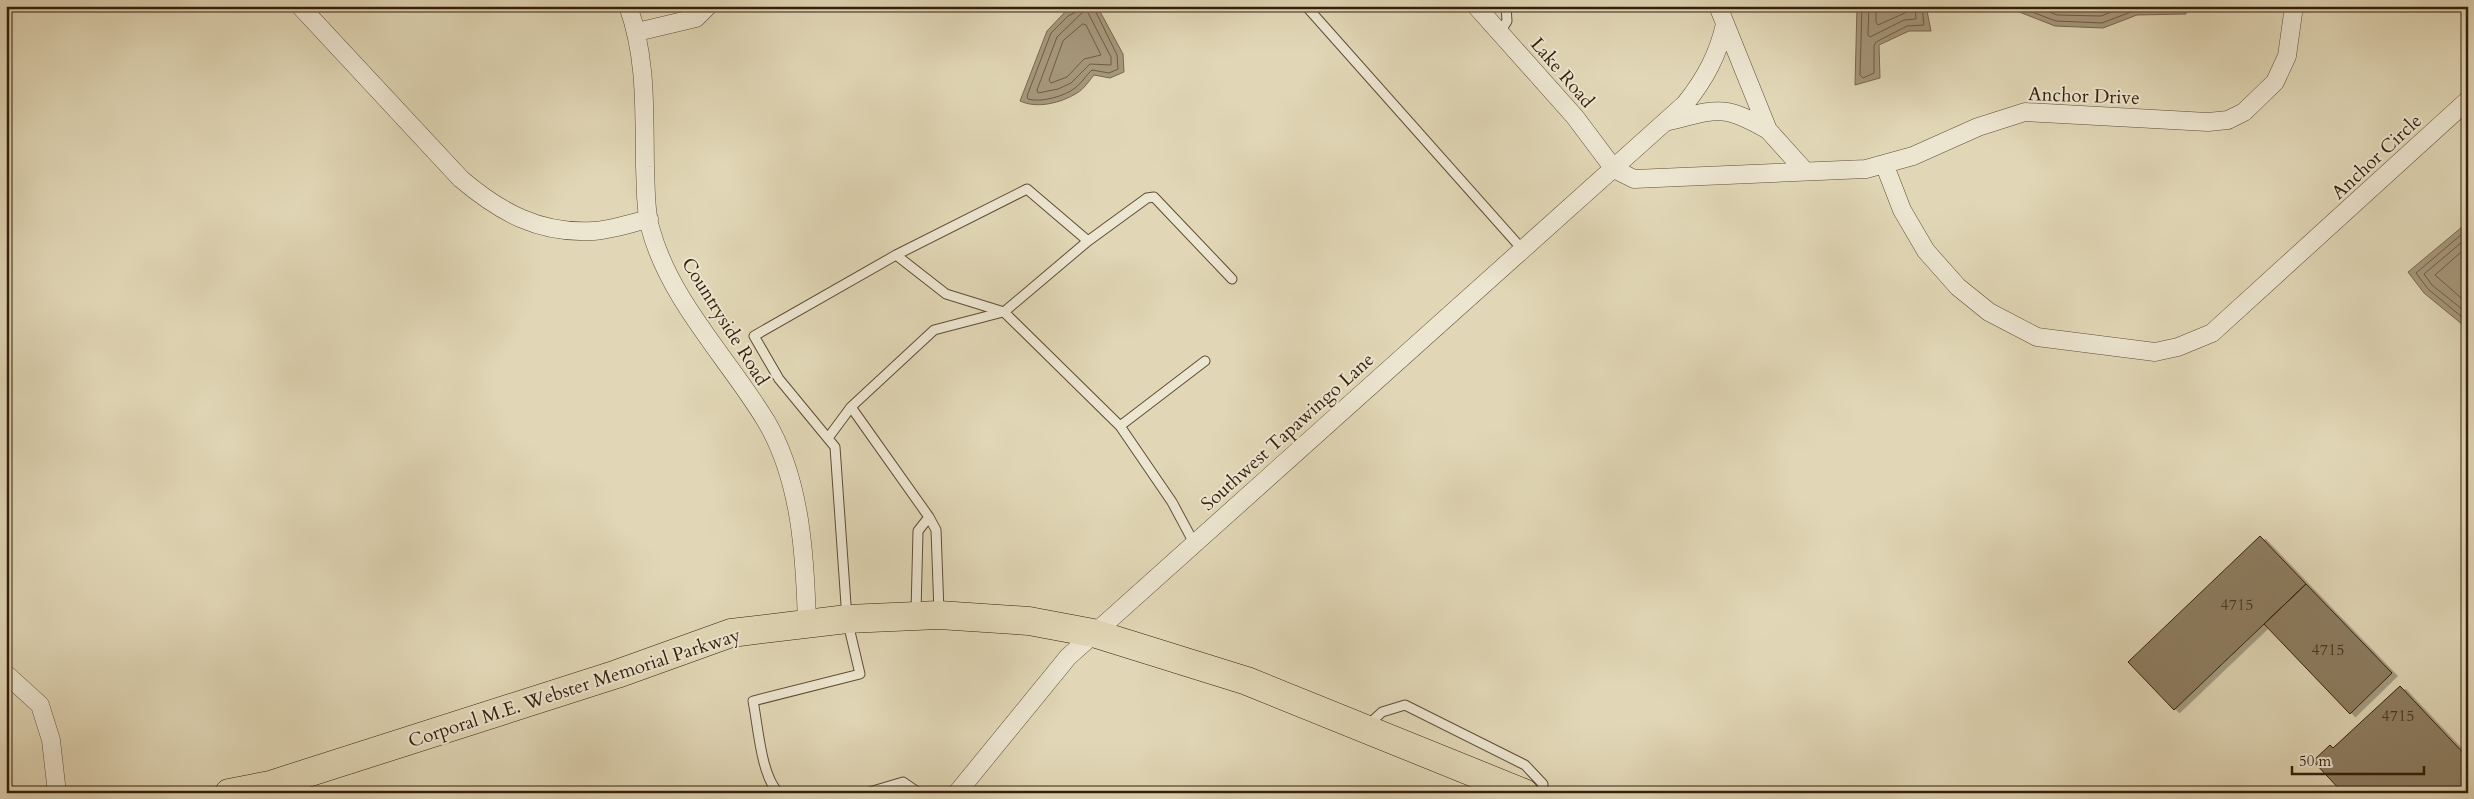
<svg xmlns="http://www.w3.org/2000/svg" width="2474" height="799" font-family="Cardo,serif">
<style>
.water{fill:#a6987c;stroke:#78684f}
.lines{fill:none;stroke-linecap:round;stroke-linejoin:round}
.shore{stroke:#6d5c44;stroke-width:1}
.building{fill:#8e7f64;stroke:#341f0b;filter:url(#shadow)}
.lane-casing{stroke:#5f4d36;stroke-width:11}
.street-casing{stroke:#5f4d36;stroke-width:19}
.primary-casing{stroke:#341f0b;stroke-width:29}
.lane{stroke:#ece5d0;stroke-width:9}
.street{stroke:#ece5d0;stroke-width:18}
.primary{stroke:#e1d7b6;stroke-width:28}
.labels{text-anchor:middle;stroke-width:4;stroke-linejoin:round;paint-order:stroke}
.number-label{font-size:16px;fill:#4a3721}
.street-label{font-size:19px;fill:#341f0b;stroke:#ece5d0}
</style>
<defs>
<filter id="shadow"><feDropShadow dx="5.5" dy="3" stdDeviation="0" flood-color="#0004"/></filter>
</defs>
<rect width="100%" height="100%" fill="#e1d7b6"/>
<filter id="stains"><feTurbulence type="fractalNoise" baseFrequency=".004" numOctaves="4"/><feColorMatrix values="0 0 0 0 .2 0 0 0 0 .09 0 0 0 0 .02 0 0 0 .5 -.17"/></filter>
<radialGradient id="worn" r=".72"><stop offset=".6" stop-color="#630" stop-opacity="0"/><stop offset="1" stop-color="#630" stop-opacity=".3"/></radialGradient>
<path class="water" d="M1076,6h21l26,48 1,18 -14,6 -16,-3c-5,6 -10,14 -17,18 -16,10 -40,16 -57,8l27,-70 18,-19z
M1857,6h69l5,25h-22l-30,14 1,33 -25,7z
M2004,6h182v8l-49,1 -34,13 -48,-2z
M2468,222v107l-44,-36 -16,-21z"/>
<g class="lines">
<path class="shore" d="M1077,6l-1,6 -8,4 -17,17 -24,63 1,3c13,4 37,-3 47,-11 7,-5 11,-13 17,-18l17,3 9,-4 -1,-14 -24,-49
M1862,6l-2,69 3,3 11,-5v-27l2,-4 31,-16 17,-1 -2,-19
M1869,6l-1,29 2,2 34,-17 12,-1 -1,-13
M1876,6v16l2,3 29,-13 1,-6
M2016,6l40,15 46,2 34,-13 43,-1 3,-3
M2034,6l23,9 44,1 26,-10
M2056,6l44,3 7,-3
M1087,11l24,46v8l-21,-1 -19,19 -13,6 -20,4 -1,-3 20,-53 27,-26z
M1083,24l3,1 15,30 -17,4 -17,18 -16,6 -2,-3 14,-39z
M2468,229l-52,44 12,16 40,33
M2468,237l-44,37 8,11 36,29
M2468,246l-33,29 33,29"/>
</g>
<path class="building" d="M2260,536l46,48 -132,126 -46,-48z
M2306,584l86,89 -42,41 -86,-90z
M2400,686l68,72v35h-125l-30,-32 17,-16 3,3z"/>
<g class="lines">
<defs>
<path id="lane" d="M1306,6l216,243
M1500,32l7,-11 -1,-15
M896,255l131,-66 61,52
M851,407l83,-77 69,-18
M1120,426l-116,-114 84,-71 59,-43 7,-1 78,82
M828,438l23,-31 78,110 7,13 3,82
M1194,543l-22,-41 -52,-76 85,-65
M916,612l2,-81 11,-14
M1368,725l14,-13 23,-7 120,60 18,19 -2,9
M779,793c-18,-16 -21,-68 -26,-92l107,-27 -13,-55 -12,-172 -56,-68 -25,-43 142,-81 50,39 58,18
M866,793l37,-11 16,11"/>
<path id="street" d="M300,6l161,173c39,33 78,55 132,52 18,-1 38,-8 56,-12
M628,6c19,52 16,106 17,161 1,18 0,42 5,60 19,73 78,131 116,194 35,59 39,135 41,202
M1476,6l99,111 39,52 20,10 232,-10 47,-13 65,-29 47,-15 183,10 20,-2 16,-8 31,-30 12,-26 7,-50
M1718,6l50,124 37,41
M637,32l59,-14 12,-12
M1669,121c49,-12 54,-17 99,9
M1885,166l17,44 24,41 32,36 31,25 48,25 118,15 23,-5 34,-14 256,-233
M6,674l34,31 11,35 6,53
M957,793l111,-136 617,-553c20,-25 33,-49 40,-80"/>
<path id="primary" d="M229,793l41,-8 347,-111 114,-41 116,-14 92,-4 90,6 64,12 154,48 277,112"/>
</defs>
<use href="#lane" class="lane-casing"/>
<use href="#street" class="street-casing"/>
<use href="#primary" class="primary-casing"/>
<use href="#lane" class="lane"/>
<use href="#street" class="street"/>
<use href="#primary" class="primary"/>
</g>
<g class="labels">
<g class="number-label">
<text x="2237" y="610">4715</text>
<text x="2328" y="655">4715</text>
<text x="2398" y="721">4715</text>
</g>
<g class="street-label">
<text transform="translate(1563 72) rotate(49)" y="7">Lake Road</text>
<text transform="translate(2084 95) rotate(2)" y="7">Anchor Drive</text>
<text transform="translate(2376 156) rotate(-43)" y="7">Anchor Circle</text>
<text transform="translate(726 321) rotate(58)" y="7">Countryside Road</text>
<text transform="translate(1287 431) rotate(-42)" y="7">Southwest Tapawingo Lane</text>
<text transform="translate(574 687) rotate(-18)" y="7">Corporal M.E. Webster Memorial Parkway</text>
</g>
</g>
<rect width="2474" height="799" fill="none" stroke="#e1d7b6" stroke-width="25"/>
<rect x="8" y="8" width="2459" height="784" fill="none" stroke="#341f0b" stroke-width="2.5"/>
<rect x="12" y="12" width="2449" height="774" fill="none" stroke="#341f0b"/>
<path d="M2292 766v8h132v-8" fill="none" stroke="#341f0b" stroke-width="2.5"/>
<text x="2299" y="766" font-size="15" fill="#341f0b" stroke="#ece5d0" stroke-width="4" paint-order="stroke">50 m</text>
<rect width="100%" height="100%" filter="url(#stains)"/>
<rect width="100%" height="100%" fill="url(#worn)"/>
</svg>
